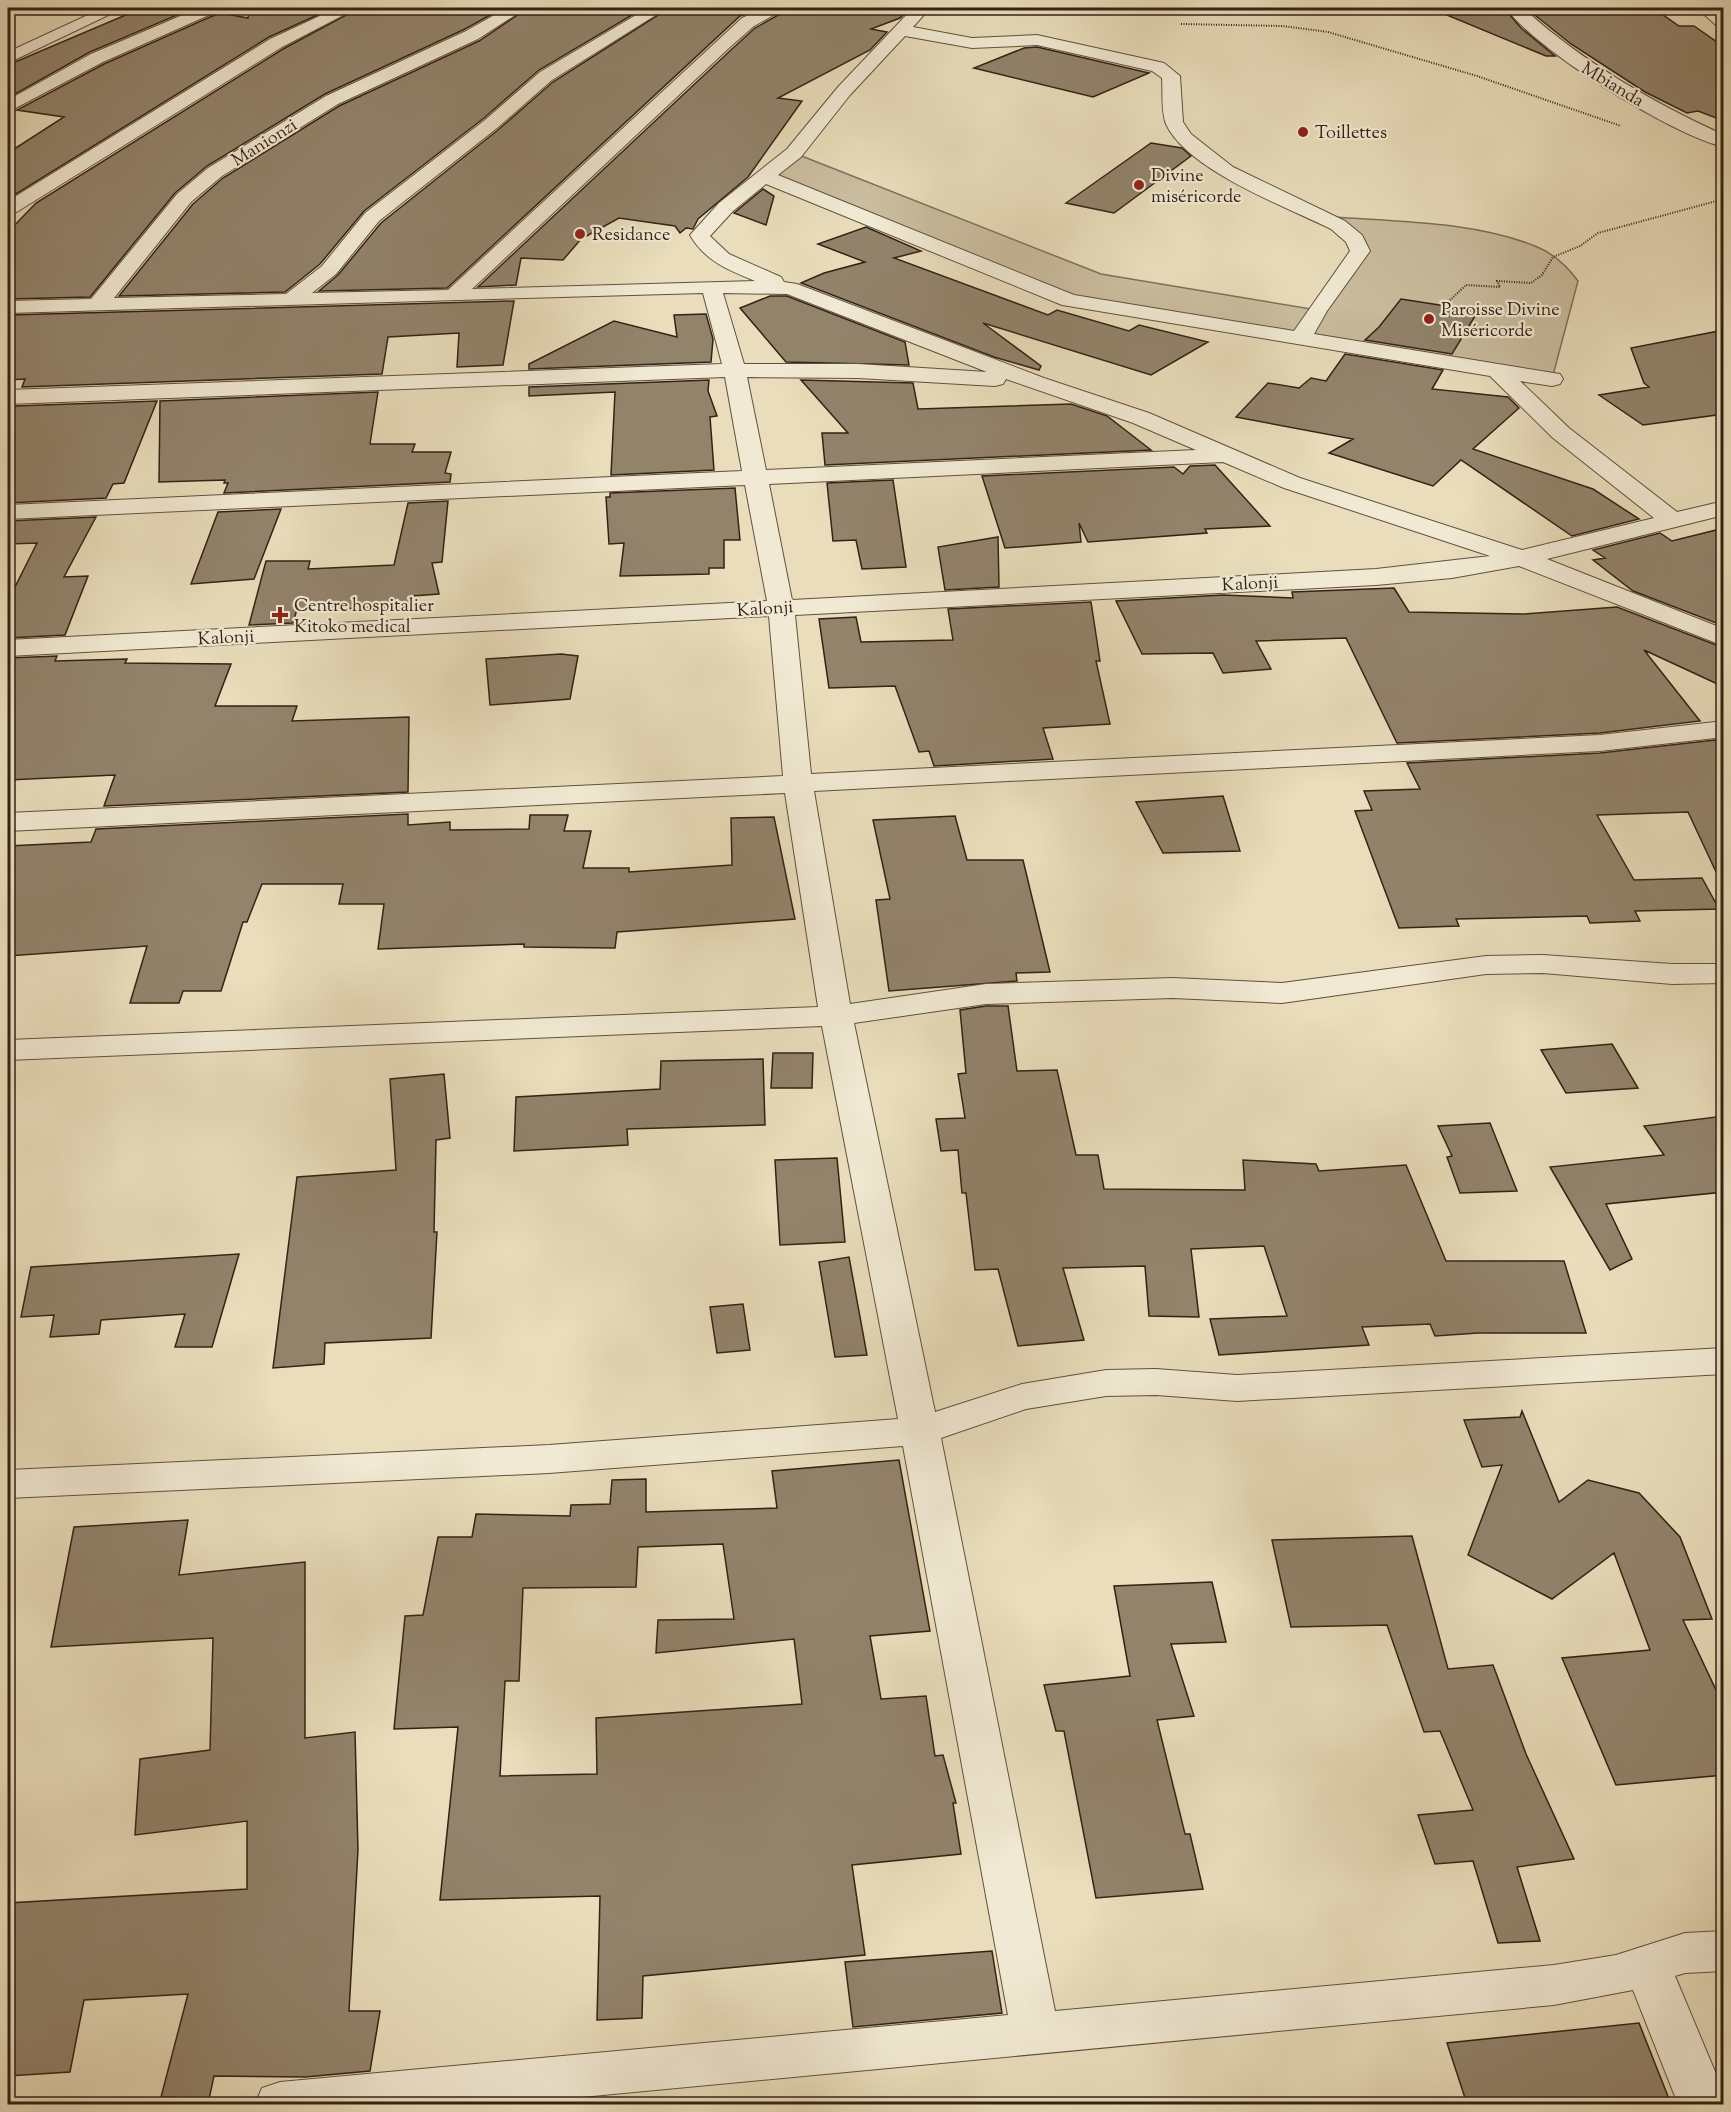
<svg xmlns="http://www.w3.org/2000/svg" width="1731" height="2112" font-family="'Sorts Mill Goudy',serif">
<style>
.green{fill:#cabd9f;stroke:#7e705a;stroke-width:1.5}
.building{fill:#92836b;stroke:#332215;stroke-width:1.5;fill-rule:evenodd}
.lines{fill:none;stroke-linecap:round;stroke-linejoin:round}
.minor-casing{stroke:#60513e;stroke-width:2}
.path{stroke:#332215;stroke-width:2;stroke-dasharray:1 1.5;stroke-linecap:butt}
.minor{fill:#f1e9d3;fill-rule:evenodd}
.poi-dot{fill:#8f2418;stroke:#f1e9d3;stroke-width:2}
.labels{text-anchor:middle;stroke-width:4.5;stroke-linejoin:round;paint-order:stroke}
.far-street-label{font-size:18px;fill:#332215;stroke:#f1e9d3}
.far-poi-label{font-size:18px;fill:#332215;stroke:#f1e9d3;text-anchor:start}
</style>
<rect width="100%" height="100%" fill="#e9ddbb"/>
<filter id="stains"><feTurbulence type="fractalNoise" baseFrequency=".00333" numOctaves="4"/><feColorMatrix values="0 0 0 0 .2 0 0 0 0 .09 0 0 0 0 .02 0 0 0 .5 -.17"/></filter>
<radialGradient id="worn" r=".72"><stop offset=".6" stop-color="#630" stop-opacity="0"/><stop offset="1" stop-color="#630" stop-opacity=".3"/></radialGradient>
<path class="green" d="M794,153l307,121 216,36 43,-59 -39,-35c70,6 148,4 214,30 18,7 32,20 43,35l-26,98 -483,-78 -304,-124z"/>
<path class="building" d="M142,8l40,5 -92,39 -82,46v-33z
M249,8h84l-64,29 -261,162v-46l56,-36 -47,-7 87,-46 106,-47 11,-4 27,5z
M359,8h144l-38,21 -140,65 -118,72 -32,27 -85,104 -82,2v-67l28,-29 247,-154z
M528,8h116l-105,62 -55,48 -120,93 -44,53 -35,28 -166,4 74,-92 30,-26 116,-72 140,-65z
M669,8h91l-20,8 -293,272 -128,3 19,-16 43,-52 117,-93 55,-48z
M785,8h125l-10,10 -29,11 16,3 -17,18 -92,48 24,3 -54,76 -50,42 -5,10 -7,-1 -6,5 -5,-7 -56,-8 -38,21 -18,21 -42,-2 -5,27 -38,2 254,-238 23,-21 27,-15z
M1430,8h74l17,20 34,28h-9z
M1526,8h127l26,18h15l30,21v74l-26,-10 -11,2 -42,-21 -74,-48z
M1037,47l112,26 -56,24 -119,-29 50,-20z
M1151,143l31,5 9,8 -77,57 -48,-10z
M763,189l11,7 -8,29 -32,-12z
M866,227l55,24 -27,7 154,57 9,-5 72,21 10,-6 69,17 -57,33 -168,-52 58,43 -2,4 -45,-13 -193,-74 23,-10 41,-11 -47,-18z
M770,296h17l118,46 4,23 -123,-3 -46,-54z
M1401,299l77,12 -26,43 -87,-14 14,-13z
M514,301l-11,64 -46,2 2,-34 -71,4 -6,37 -360,13 3,-8 -17,1v-65z
M706,314l7,25 -2,23 -182,7v-5l85,-43 63,16 -3,-22z
M1724,330v84l-81,11 -44,-30 50,-8 -5,-4 -13,-35z
M1345,354l98,16 -11,19 76,8 11,11 -46,41 120,40 46,30 -67,17 -111,-76 -28,26 -104,-33 24,-14 -117,-22 32,-34 31,5 12,-10 15,3z
M709,380l-1,11 9,25 -7,1 4,53 -103,5 4,-83 -86,4v-9z
M801,380l112,3 5,26 153,-5 36,12 44,34 -326,15 -3,-32h26z
M378,392l-8,52h45l-3,8h39l-6,21 6,1 -1,8 -226,11 4,-10h-4l1,-3 -66,2 1,-81z
M157,401l-33,82 -11,1 -7,14 -98,5v-78l7,-19z
M1215,465l55,61 -65,3 2,4 -119,9 -9,-19 2,19 -76,6 -23,-72 192,-9 9,7 7,-8z
M893,480l13,87 -44,2 -6,-29 -23,1 -6,-58z
M735,488l5,52h-16v28h-15v6l-89,2 4,-33 -15,1 -3,-47h4v-4z
M448,501l-6,61 -10,1 7,31 -27,2 -2,12 -113,1 -4,14 -44,2 17,-64h44l-2,8 86,-4 14,-62z
M281,509l-27,70 -63,5 27,-72z
M96,517l-32,60 24,-1 -23,59 -57,3v-37l29,-58 -29,1v-23z
M1724,528v98l-91,-35 -40,-31 12,-2 -12,-8 67,-17 12,8z
M998,537l1,50 -54,3 -7,-43z
M1394,588l15,24 114,2 94,-7 107,41v39l-80,-37 56,71 -100,12 -203,10 -51,-105 -90,3 15,28 -48,4 -10,-20 -71,1 -26,-53 107,-6 70,3 -1,-6z
M1091,602l9,59h-4l14,63 -67,4 10,31 -119,7 -5,-15 -10,1 -24,-66 -66,2 -10,-69 37,-2 5,25 92,-2 -5,-31z
M561,654l17,2 -8,43 -80,6 -4,-46z
M57,656l-2,5 72,-2 -2,4 106,1 -16,42h82l-5,15 117,-4 -1,75 -304,14 11,-31 -107,5v-122z
M1715,740l9,11v138l-36,-77 -91,3 37,65 68,-2 17,31 -84,2 5,10 -50,2 -3,-7 -131,3 3,7 -60,2 -44,-117 17,-1 -8,-19 56,-2 -13,-26 193,-10z
M1223,796l17,55 -77,2 -27,-51z
M408,814v11l42,-3v8l79,-1 1,-14h38l-4,16h27l-8,37h46v4l103,-7 -1,-47 43,-1 21,102 -178,13 -2,16 -91,-1v-3l-146,5 6,-45h-45l4,-20h-81l-15,38h-4l-22,69h-38l-4,12h-49l17,-57 -139,10v-110l83,-4 5,-13z
M955,816l12,44h56l27,112 -34,1 1,8 -128,10 -13,-91 14,-1 -17,-79z
M986,1006h22l9,65 40,-1 19,85h22l6,34 141,1 -2,-30 73,4 3,7 87,-6 40,96h118l22,72h-108l-43,3 -5,-12 -68,3 7,18 -150,10 -9,-36 77,-3 -23,-70 -73,3 8,68 -50,-1 -4,-50 -82,2 21,72 -66,6 -20,-77 -23,1 -9,-77h-4l-4,-43 -17,1 -5,-32 29,-1 -7,-44 8,-1 -6,-63z
M1612,1044l26,44 -72,5 -25,-43z
M773,1053h40l-1,35h-41z
M763,1059l2,66 -138,4 1,16 -114,6 2,-54 144,-8 1,-28z
M444,1074l6,64 -14,2 -2,92h3l-6,106 -106,5 -1,21 -51,4 24,-191 99,-7 -6,-91z
M1724,1116v76l-118,12 26,55 -22,11 -60,-103 114,-12 -20,-29z
M1490,1123l27,68 -57,2 -13,-36 5,-1 -14,-30z
M837,1158l8,84 -65,3 -5,-85z
M239,1254l-27,93h-37l10,-33 -84,6 -2,14 -49,3 4,-22 -33,2 10,-50z
M849,1257l18,98 -32,2 -16,-95z
M743,1304l7,46 -33,3 -7,-46z
M1522,1411l37,91 29,-22 51,13 41,44 32,82 -29,1 41,87v68l-108,10 -54,-127 88,-8 -36,-97 -62,46 -84,-44 34,-90 -20,2 -18,-47 56,-3z
M899,1460l31,171 -60,5 11,63 45,-3 9,60 8,-1 13,48h-3l8,51 -109,11 13,90 -222,21 -1,42 -45,2 3,-124 -160,4 18,-173 -64,2 11,-113 18,-1 15,-78h34l4,-23 94,2 1,-11 39,-1 2,-24 34,-1v33l131,-4 -5,-37zM723,1544l11,75 -76,1 -2,33 138,-14 8,65 -206,14 1,56 -97,2 5,-95h14l4,-93 113,-1 2,-40z
M188,1520l-9,55 126,-13v176l50,-6 3,118 -9,161h31l-10,60 -65,6 -91,-1 -5,23 -48,-2 27,-103 -104,6 -14,72 -62,4v-173l239,-14v-68l-112,14 5,-76 70,-9 3,-112 -162,9 23,-120z
M1412,1536l36,133 45,-4 33,89 48,105 -57,8 23,74 -42,2 -25,-82 -38,3 -17,-49 55,-5 -33,-79 -16,1 -37,-107 -96,2 -19,-87z
M1212,1582l14,60 -55,2 23,72 -37,4 28,114h5l13,55 -107,9 -32,-167h-8l-12,-46 86,-9 -16,-90z
M992,1951l10,62 -149,14 -8,-65z
M1639,2023l32,81h-204l-20,-61z"/>
<g class="lines">
<defs>
<path id="minor" d="M103,8h20l-115,55v-11z
M199,8h21l-2,3 -115,51 -95,50v-12l83,-46z
M337,8h20l-75,39 -267,166 -7,2v-14l262,-162z
M507,8h19l-48,31 -140,65 -116,72 -31,26 -77,96 172,-4 36,-28 43,-53 120,-93 55,-48 108,-64h19l-115,72 -55,48 -118,93 -43,53 -24,19 136,-3 294,-272 22,-10h19l-2,3 -27,15 -24,21 -258,242 283,-8c-27,-11 -50,-20 -65,-46l29,-32 68,-54 51,-62 75,-79h17l-17,19 59,11 65,-3 127,28 16,13 3,46 8,12 42,33 112,54 17,14 8,16 -43,60 -13,23 246,40 3,5 -3,5 -8,2 -32,-5 49,47 108,84 47,-11v14l-177,44 177,70v17l-205,-80 -67,12 -76,7 -581,30 16,159 789,-39 124,-14v16l-124,14 -786,40 36,213 136,-20 187,-6 109,5 204,-27 57,-1 129,9h52v19l-52,1 -129,-11 -57,1 -204,29 -109,-5 -187,6 -132,19 81,389 87,-28 84,-14 50,-1 81,6 487,-27v26l-487,27 -81,-6 -50,1 -80,13 -85,29 114,573 499,-46 62,-10 69,-22 39,-2v40l-39,2 -10,3 49,117v11h-46l-45,-114 -79,15 -1047,99h-252l7,-16 18,-6 728,-67 -105,-569 -354,27 -541,25v-28l541,-25 349,-26 -76,-393 -814,34v-20l810,-33 -33,-214 -777,38v-18l775,-37 -14,-160 -761,40v-16l759,-39 -22,-116 -737,34v-14l734,-34 -17,-94 -717,27v-14l714,-26 -19,-71 -695,20v-12l83,-2 86,-105 31,-26 118,-72 140,-65zM905,36l67,12 65,-3 115,26 10,7c1,13 -1,34 4,46 21,46 120,83 165,105l15,13 4,9 -56,80 -220,-36 -296,-120 23,-18 49,-62zM766,184l296,121 428,71 63,62 101,80 -132,32 -222,-72 -151,-65 -105,-35 -247,-94 -13,-2 -3,-5 -52,-23 -19,-18 23,-25zM723,293l64,1 200,78 -129,-8h-114zM747,377l111,1 137,8 8,-2 3,-5 127,44 63,27 -430,20zM1223,462l61,26 206,68 -114,13 -584,31 -23,-116z
M1506,8h17c60,54 127,93 201,127v12c-52,-12 -187,-96 -218,-139z
M1697,8h18l9,7v13l-6,-1z"/>
</defs>
<use href="#minor" class="minor-casing"/>
<path class="path" d="M1181,24l102,2 45,6 149,44 144,50
M1448,302l18,-17 34,2 -3,-6 34,2 11,-8 11,-18 27,-11 18,-13 126,-34"/>
<use href="#minor" class="minor"/>
</g>
<g class="poi-dot">
<circle cx="1303" cy="132" r="6"/>
<circle cx="1139" cy="185" r="6"/>
<circle cx="580" cy="234" r="6"/>
<circle cx="1429" cy="319" r="6"/>
<path d="M277 606h6v6h6v6h-6v6h-6v-6h-6v-6h6z"/>
</g>
<g class="labels">
<g class="far-street-label">
<text transform="translate(1613 84) rotate(31)" y="6">Mbianda</text>
<text transform="translate(264 142) rotate(-32)" y="6">Manionzi</text>
<text transform="translate(1250 583) rotate(-3)" y="6">Kalonji</text>
<text transform="translate(765 608) rotate(-4)" y="6">Kalonji</text>
<text transform="translate(226 637) rotate(-3)" y="6">Kalonji</text>
</g>
<g class="far-poi-label">
<text x="1315" y="138">Toillettes</text>
<text x="1151" y="181">Divine<tspan x="1151" dy="21">miséricorde</tspan></text>
<text x="592" y="240">Residance</text>
<text x="1441" y="315">Paroisse Divine<tspan x="1441" dy="21">Miséricorde</tspan></text>
<text x="294" y="611">Centre hospitalier<tspan x="294" dy="21">Kitoko medical</tspan></text>
</g>
</g>
<rect width="1731" height="2112" fill="none" stroke="#e9ddbb" stroke-width="30"/>
<rect x="9" y="9" width="1713" height="2094" fill="none" stroke="#332215" stroke-width="3"/>
<rect x="15" y="15" width="1701" height="2082" fill="none" stroke="#332215" stroke-width="1.5"/>
<rect width="100%" height="100%" filter="url(#stains)"/>
<rect width="100%" height="100%" fill="url(#worn)"/>
</svg>
